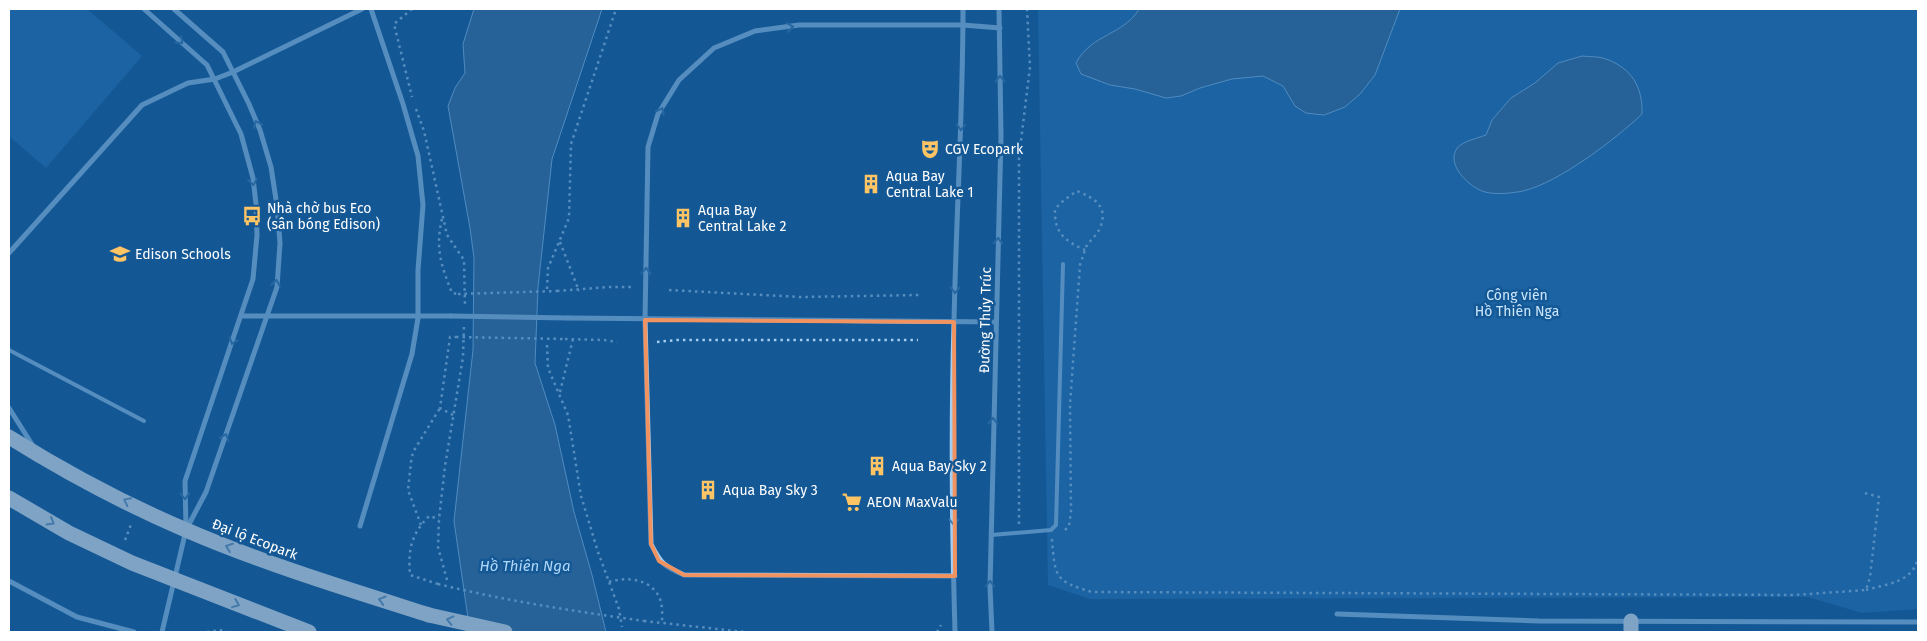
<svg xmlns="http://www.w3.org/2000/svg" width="1927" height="641" font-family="'Fira Sans',sans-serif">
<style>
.green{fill:#2672b4}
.water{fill:#3d6e9a;stroke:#96caf5}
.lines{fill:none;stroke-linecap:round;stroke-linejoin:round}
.path{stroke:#a4cef2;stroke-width:2.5;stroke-dasharray:2.5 4;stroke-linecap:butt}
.lane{stroke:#a4cef2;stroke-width:4}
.street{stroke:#a4cef2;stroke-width:5}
.highway{stroke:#fff;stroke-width:15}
.path-bridge{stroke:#a4cef2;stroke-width:2.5;stroke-dasharray:2.5 4;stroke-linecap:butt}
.street-bridge{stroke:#a4cef2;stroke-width:5}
.highway-bridge{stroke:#fff;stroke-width:15}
.oneway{stroke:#3f7bb1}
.oneway2{stroke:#7ea3c5}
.marked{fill:none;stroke:#f09361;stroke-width:4;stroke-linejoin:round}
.labels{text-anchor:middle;stroke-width:5;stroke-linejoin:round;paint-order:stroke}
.poi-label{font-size:14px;fill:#fff;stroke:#145895;text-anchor:start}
.park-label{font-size:14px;fill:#cbe6fd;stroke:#145895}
.street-label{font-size:14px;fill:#fff;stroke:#145895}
.water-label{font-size:15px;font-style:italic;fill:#b0d8f9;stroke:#145895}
</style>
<rect width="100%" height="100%" fill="#145895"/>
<path class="green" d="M9,9h78l55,47 -96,112 -37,-32z
M1038,9h880v600l-56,4 -54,-16 -718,2 -42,-14z"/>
<path class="water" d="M474,9h128l-50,150 -14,128 -3,76 20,62 19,87 18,63 14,57h-136l-16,-111 19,-171 1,-92 -4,-30 -22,-122 7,-18 10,-15 -2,-29z
M1139,9h261l-25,66 -15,19 -15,13 -21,8 -18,-2 -11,-7 -12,-20 -20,-10 -31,3 -32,9 -19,8 -15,2 -31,-9 -25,-4 -29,-11 -5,-11c15,-29 48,-28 63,-54z
M1582,56c7,1 16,0 24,3 26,9 37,29 36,55 -26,25 -84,69 -119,77 -10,2 -27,4 -38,1 -15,-4 -41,-28 -27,-45 6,-6 20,-9 28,-12l6,-15 19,-22 24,-15 23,-20z"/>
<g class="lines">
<path class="path" d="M412,9l-18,15 18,73
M416,109l8,22 23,104 17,25 1,47
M442,219c-7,29 -1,46 10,74l6,1
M560,242l19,49
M547,289l1,-21 21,-50 2,-74 45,-135
M669,290l132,7 118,-2
M557,291l52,-4h24
M565,339l39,1 13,2
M657,342l20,-2h241
M547,345l1,23 20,47 13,81 17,56 21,57 3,18
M560,392l13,-53
M453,415l-13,-7 10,-71h6
M1019,524v-367l11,-90 -3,-58
M421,525l-13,-35 3,-28 2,-10 27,-44
M1065,530l4,-4 2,-14 -1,-108 10,-139c2,-6 4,-12 6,-18 4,-7 11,-12 14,-19 9,-22 -6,-30 -23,-37l-13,9 -9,9c-1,24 10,32 30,41
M1052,539c3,39 3,42 40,53l702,3 72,-5 4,-13 9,-80 -18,-5
M125,540l7,-18
M447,580l-9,-33 1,-28 6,-53 18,-109 1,-32
M609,582c18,-6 43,-3 51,17 3,8 2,16 2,24
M438,584l-28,-9c-2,-26 1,-40 19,-59l10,3
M1866,590c21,-6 48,-8 52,-33
M644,621l101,11
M207,632l13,-2 7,2
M937,632l4,-7"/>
<path class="lane" d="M9,350l135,71
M991,535l60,-5 5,-5 7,-261"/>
<path class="street" d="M144,9l63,56 34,69 12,44 3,26 1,31 -4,44 -68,202 1,46
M9,253l133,-148 46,-22 27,-4 18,-7 129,-63
M241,316h210
M568,318l428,4
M9,408l24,38
M360,526l52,-172 6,-36v-48l5,-65 -5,-49 -15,-52 -32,-95
M955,576l-271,-1c-20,-9 -23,-11 -33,-31l-6,-224 3,-173 10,-33 21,-34 35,-32 41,-17 44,-6h164l37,3
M9,581l68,36 57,15
M1337,614l202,7 379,1
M162,632l24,-102 20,-38 71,-205 3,-44 -3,-37 -6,-39 -11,-37 -11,-26 -26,-52 -49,-43
M955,632c-3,-103 -4,-207 -1,-310 2,-104 9,-209 9,-313
M992,632l-2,-45 11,-451 -2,-127"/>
<path class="highway" d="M9,437c56,35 116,67 177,93 79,34 161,59 243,85
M9,498l60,35 63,30 177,69
M1631,632v-11"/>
<path class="path-bridge" d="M458,294l99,-3
M456,337l109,2
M438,584c68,17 136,27 206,37"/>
<path class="street-bridge" d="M451,316l117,2"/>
<path class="highway-bridge" d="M429,615l76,17"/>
</g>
<defs><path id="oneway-chevron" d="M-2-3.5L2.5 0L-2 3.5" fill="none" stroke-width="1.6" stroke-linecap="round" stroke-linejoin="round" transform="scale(1.25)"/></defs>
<g class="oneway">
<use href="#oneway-chevron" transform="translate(790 27) rotate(-8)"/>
<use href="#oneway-chevron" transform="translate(180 41) rotate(42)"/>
<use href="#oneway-chevron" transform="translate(1000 79) rotate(-91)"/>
<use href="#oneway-chevron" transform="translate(661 111) rotate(-63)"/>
<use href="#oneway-chevron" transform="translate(257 124) rotate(-112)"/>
<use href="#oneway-chevron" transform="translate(961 127) rotate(92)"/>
<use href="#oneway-chevron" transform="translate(253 182) rotate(81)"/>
<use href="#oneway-chevron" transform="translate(998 241) rotate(-88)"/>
<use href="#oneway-chevron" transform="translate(646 271) rotate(-89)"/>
<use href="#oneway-chevron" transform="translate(276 283) rotate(-81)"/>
<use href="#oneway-chevron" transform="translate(955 290) rotate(92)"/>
<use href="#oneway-chevron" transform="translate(233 341) rotate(109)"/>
<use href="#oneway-chevron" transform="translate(993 421) rotate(-89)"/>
<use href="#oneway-chevron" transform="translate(225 437) rotate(-71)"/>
<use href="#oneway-chevron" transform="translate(185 496) rotate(88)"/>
<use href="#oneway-chevron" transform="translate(954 522) rotate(89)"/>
<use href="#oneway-chevron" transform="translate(990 584) rotate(-90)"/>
</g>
<g class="oneway2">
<use href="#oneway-chevron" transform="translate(127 501) rotate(-154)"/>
<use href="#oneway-chevron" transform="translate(51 522) rotate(30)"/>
<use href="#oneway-chevron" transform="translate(229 547) rotate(-159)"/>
<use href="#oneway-chevron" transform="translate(382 600) rotate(-163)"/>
<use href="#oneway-chevron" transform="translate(236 604) rotate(22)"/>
<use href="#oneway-chevron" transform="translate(450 620) rotate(-167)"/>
</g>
<path d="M0 0H1927V641H0ZM645,320l309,2 1,254 -271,-1 -25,-14 -8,-17z" fill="#145895" fill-opacity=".55" fill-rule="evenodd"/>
<path class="marked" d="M645,320l309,2 1,254 -271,-1 -25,-14 -8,-17z"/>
<defs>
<symbol id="theatre-bare" viewBox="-9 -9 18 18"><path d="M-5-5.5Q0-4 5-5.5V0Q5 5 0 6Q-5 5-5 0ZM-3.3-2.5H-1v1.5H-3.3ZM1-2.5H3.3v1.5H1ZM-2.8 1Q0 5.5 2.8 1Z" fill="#ffc565" stroke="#145895" stroke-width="2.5" paint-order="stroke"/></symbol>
<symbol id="building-bare" viewBox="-9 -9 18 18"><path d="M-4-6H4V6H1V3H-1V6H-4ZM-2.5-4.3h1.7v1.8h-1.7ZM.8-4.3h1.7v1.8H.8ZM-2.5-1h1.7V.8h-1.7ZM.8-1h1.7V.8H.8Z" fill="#ffc565" stroke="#145895" stroke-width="2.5" paint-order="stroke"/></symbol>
<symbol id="bus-bare" viewBox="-9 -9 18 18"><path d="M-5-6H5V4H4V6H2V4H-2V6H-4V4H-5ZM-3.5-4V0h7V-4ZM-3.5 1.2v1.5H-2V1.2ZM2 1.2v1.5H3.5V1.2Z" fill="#ffc565" stroke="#145895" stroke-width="2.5" paint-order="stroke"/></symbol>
<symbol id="school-bare" viewBox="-9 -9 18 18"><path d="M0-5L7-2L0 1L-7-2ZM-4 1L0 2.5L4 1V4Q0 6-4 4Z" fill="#ffc565" stroke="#145895" stroke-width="2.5" paint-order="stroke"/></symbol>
<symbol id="supermarket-bare" viewBox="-9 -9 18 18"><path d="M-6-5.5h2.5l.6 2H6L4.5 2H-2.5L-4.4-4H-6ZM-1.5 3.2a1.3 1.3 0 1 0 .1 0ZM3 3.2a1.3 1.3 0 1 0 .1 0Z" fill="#ffc565" stroke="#145895" stroke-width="2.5" paint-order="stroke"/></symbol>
</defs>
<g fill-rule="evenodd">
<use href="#theatre-bare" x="916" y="135" width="28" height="28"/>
<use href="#building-bare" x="857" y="170" width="28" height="28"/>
<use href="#bus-bare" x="238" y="202" width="28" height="28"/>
<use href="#building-bare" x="669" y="204" width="28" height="28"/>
<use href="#school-bare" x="106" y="240" width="28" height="28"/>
<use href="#building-bare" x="863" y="452" width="28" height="28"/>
<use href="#building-bare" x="694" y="476" width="28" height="28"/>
<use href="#supermarket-bare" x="838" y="488" width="28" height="28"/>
</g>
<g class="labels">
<g class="poi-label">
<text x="945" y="154">CGV Ecopark</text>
<text x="886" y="181">Aqua Bay<tspan x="886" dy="16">Central Lake 1</tspan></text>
<text x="267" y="213">Nhà chờ bus Eco<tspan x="267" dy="16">(sân bóng Edison)</tspan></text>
<text x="698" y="215">Aqua Bay<tspan x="698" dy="16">Central Lake 2</tspan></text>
<text x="135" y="259">Edison Schools</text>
<text x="892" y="471">Aqua Bay Sky 2</text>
<text x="723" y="495">Aqua Bay Sky 3</text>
<text x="867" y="507">AEON MaxValu</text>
</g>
<g class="park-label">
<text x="1517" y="300">Công viên<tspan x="1517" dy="16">Hồ Thiên Nga</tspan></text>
</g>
<g class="street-label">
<text transform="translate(985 320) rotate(-89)" y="5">Đường Thủy Trúc</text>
<text transform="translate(255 539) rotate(21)" y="5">Đại lộ Ecopark</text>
</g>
<g class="water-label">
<text x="525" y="571">Hồ Thiên Nga</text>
</g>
</g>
<rect width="1927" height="641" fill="none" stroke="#ffffff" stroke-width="20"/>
</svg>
